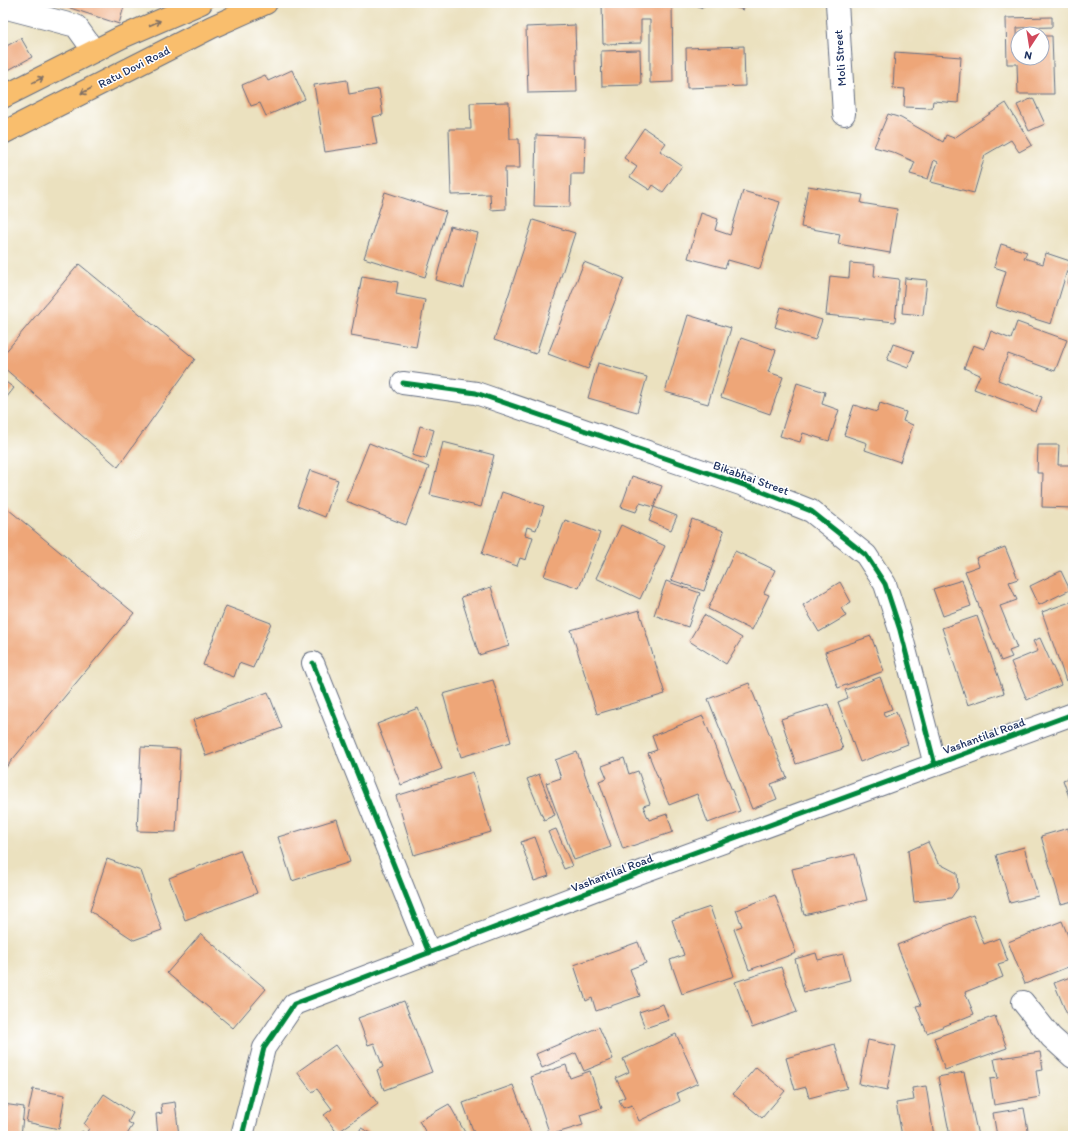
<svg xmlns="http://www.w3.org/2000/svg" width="1076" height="1139" font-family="Itim,sans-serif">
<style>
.building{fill:#eea678}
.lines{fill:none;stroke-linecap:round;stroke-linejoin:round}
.minor-casing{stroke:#646d80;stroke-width:24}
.major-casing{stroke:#646d80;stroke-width:24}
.minor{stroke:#fff;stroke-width:22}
.major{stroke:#f9be6d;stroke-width:22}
.cycleway-casing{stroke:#fff;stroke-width:8}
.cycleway{stroke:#00873e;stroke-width:5}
.oneway{stroke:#7f6f65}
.labels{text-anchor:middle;stroke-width:3;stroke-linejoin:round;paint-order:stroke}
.street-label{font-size:12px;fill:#1b2f5e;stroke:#fff}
</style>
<rect width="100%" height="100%" fill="#fff"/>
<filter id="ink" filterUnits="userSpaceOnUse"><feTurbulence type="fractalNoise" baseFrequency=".025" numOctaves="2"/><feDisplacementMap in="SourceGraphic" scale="8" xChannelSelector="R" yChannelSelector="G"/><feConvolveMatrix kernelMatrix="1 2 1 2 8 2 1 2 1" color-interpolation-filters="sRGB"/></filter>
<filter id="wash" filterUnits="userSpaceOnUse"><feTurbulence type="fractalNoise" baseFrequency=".012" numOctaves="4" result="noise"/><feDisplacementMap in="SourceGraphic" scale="16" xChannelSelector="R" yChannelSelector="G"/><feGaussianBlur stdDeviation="0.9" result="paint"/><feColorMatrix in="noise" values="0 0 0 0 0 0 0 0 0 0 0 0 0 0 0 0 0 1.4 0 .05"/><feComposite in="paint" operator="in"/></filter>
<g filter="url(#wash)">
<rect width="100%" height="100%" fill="#ebe1bf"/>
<g id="blocks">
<path class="building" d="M55,3h70l-6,21z
M602,3h70l1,79 -23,1v-63h-9v23l-38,1z
M689,3h16l-2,5z
M724,3h21l-2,7z
M1052,17v10l-35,1 1,30h24v-22h10l2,58h-36l-1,-30h-10l-1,-46z
M575,25l2,67 -49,1 -2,-66z
M21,38l11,19 -29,16v-25z
M744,46l1,40 -58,2 -1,-40z
M640,50l1,35 -39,1 -1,-35z
M895,52l66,5 -3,46 -25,-2 -1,7 -28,-1 1,-18 -12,-1z
M292,70l13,29 -39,17 -6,-13 -9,3 -9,-21 23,-10 3,6z
M347,80l2,14 30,-5 4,26 -11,2 5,27 -52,8 -11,-67z
M1033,98l12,26 -16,7 -12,-26z
M509,102l1,37h9l1,29h-15l1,41 -15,1 -1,-16 -39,1 -2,-66h22l-1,-26z
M1006,103l26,42 -13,7 -8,-12 -26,15 -11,38 -43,-11 7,-20 -4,-2 -6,19 -18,-5 5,-12 -23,-10 -18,-5 14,-33 13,4 42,24 3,-7 8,3z
M644,128l22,15 -6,8 22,15 -19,26 -10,-7 -3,5 -20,-13 7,-10 -13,-9z
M536,135l49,2 -1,37h-13l-1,33 -36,-1z
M808,186l55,9 -2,8 36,6 -7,44 -52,-9 2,-10 -39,-7z
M743,191l37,11 -20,67 -32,-9 -3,8 -37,-10 13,-45 17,6 -3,11 15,5z
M385,192l61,20 -21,65 -61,-19z
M533,220l42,13 -39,121 -42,-14z
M450,226l28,7 -14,55 -28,-8z
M1001,244l26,8 -3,6 19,6 3,-11 24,8 -19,63 -55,-17 10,-36 -12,-4z
M584,262l40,16 -36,91 -40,-15z
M850,263l25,2 -1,11 25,3 -4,43 -69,-7 4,-39 19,2z
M79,264l116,95 -77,108 -115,-100v-12z
M1072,267h1v18l-5,-1z
M362,276l36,6 -2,12 29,6 -9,47 -65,-12z
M905,278l22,2 -4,35 -21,-2z
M781,307l41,13 -7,20 -40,-13z
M688,315l43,13 -23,76 -43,-12z
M1017,322l50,18 -12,31 -47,-17 -10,26 44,17 -6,15 -62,-23 6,-14 -16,-7 9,-23 11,4 7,-18 20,8z
M741,338l35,12 -8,22 15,5 -13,37 -49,-17z
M893,344l21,7 -6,17 -21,-8z
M598,363l49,14 -10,35 -49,-14z
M3,380l11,8 -11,14z
M797,383l28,9 -3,12 17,6 -10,31 -26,-8 -3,9 -20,-6z
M880,403l26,9 -3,9 10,4 -13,37 -35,-12 2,-7 -23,-8 10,-30 23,7z
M420,426l14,4 -8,29 -14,-4z
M443,442l51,13 -13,52 -51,-12z
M369,443l60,24 -23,58 -60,-24z
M1071,443h2v65l-31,-1 1,-34h-6l1,-28h21l-1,20h13z
M310,470l28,10 -13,37 -28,-11z
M632,476l30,10 -8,21 23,9 -6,14 -22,-9 5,-14 -14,-4 -4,9 -15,-5z
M502,492l42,14 -8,24 -9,-3 -2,8 8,2 -7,23 -6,-2 -3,8 -35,-12z
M3,505l131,108 -131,158z
M692,519l32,12 -20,60 -33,-11z
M565,520l35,13 -21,55 -35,-12z
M621,525l44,21 -25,53 -44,-21z
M1005,547l13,32 -9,3 8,18 -17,6 17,42 -8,3 3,6 -11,4 -36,-90 14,-5 -3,-8z
M735,551l40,19 -11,23 5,2 -17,35 -44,-21z
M1061,571l9,19 -31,15 -9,-19z
M962,580l9,26 -28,10 -10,-27z
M666,581l34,12 -12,34 -34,-12z
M840,582l11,20 -10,6 5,8 -27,16 -16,-27z
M491,587l18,59 -30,9 -18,-58z
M1073,601v78l-7,2 -24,-69z
M226,606l45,17 -18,45 -14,-5 -5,14 -31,-12z
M639,610l26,84 -68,20 -26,-84z
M704,615l38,23 -16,26 -37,-23z
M977,616l27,77 -36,12 -26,-77z
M871,636l13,35 -46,17 -13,-36z
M1040,638l21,47 -34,15 -16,-38 27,-11 -5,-10z
M880,677l12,32 -9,3 2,5 11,-5 12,32 -48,18 -22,-60 10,-4 -3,-8z
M493,680l18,62 -50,15 -18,-63z
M749,683l38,95 -16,6 6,15 -25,10 -44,-110z
M268,692l14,36 -76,28 -13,-36z
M828,704l15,45 -47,15 -15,-45z
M418,708l24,61 -41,16 -24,-61z
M703,716l37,95 -32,12 -11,-29 -28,11 -21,-52 9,-3 -5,-14z
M141,747l39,2 -4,83 -39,-1z
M577,752l34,95 -37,13 -28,-77 15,-5 -6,-18z
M624,758l5,16 9,-3 12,33 -7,2 6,14 18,-6 6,18 -50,17 -24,-68 8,-3 -5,-12z
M473,772l18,60 -77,23 -18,-59z
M539,774l16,41 -11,5 -17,-41z
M1073,776v32l-10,-28z
M337,819l13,43 -58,19 -14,-44z
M1068,828l5,15v58l-12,3 -20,-68z
M556,829l16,37 -8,3 -16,-37z
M535,837l14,39 -15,5 -13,-39z
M928,842l10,21 19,10 1,15 -7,10 -37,4 -6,-51z
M1024,847l14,49 -28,7 -14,-48z
M240,850l17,43 -72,27 -16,-42z
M855,854l12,46 -63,15 -12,-46z
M107,859l34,12 21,59 -28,10 -44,-29z
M775,895l21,58 -47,17 -15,-41 8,-3 -6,-16z
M710,907l24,69 -52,18 -12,-34 14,-5 -12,-35z
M973,915l11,29 15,-6 9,23 -10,3 5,13 -38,15 9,22 -47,19 -11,-27 5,-1 -24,-60z
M1062,921l11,27v17l-48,19 -17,-42z
M201,934l65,55 -33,39 -66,-55z
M638,942l8,21 -16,6 10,27 -44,15 -4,-13 -6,3 -12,-36z
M816,953l2,7 25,-6 7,26 -46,12 -9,-33z
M781,967l16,45 -45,16 -17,-46z
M1073,976v53l-19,-46z
M404,1001l28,71 -48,18 -7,-20 6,-3 -9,-24 -6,2 -10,-27z
M663,1004l6,16 -24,8 -6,-16z
M995,1016l12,32 -62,22 -11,-32z
M599,1027l14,32 -29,12 -8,-18 -34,15 -6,-14z
M676,1034l22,49 -21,10 3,8 -41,20 -7,-16 -9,3 -4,-8 6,-3 -9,-19 13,-6 -6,-13z
M868,1040l28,6 -9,44 -28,-6z
M835,1044l12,44 -38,10 -3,-11 -11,3 -9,-32z
M335,1045l43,59 -41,29 -13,-18 8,-6 -15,-20 -5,3 -15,-20z
M1040,1052l3,18 -7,1 4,26 -46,8 -4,-26 8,-1 -4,-19z
M566,1065l4,13 20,-7 12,37 -22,7 3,10 -33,10 -19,-58z
M756,1067l29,24 -23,27 -29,-24z
M964,1072l14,64h-28l-12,-59z
M513,1085l19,51h-57l-12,-33z
M926,1086l8,50h-32l-6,-33 18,-3 -2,-12z
M33,1089l32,6 -6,34 -33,-7z
M104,1094l29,19 -5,9 5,3 -7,11h-47l3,-5 4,3 3,-6 -5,-4z
M175,1102l4,34h-21l-2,-22 6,-1 -1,-9z
M3,1104l21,3 -3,29h-18z
M449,1104l18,32h-39l-9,-15z
M1024,1108l5,28h-32l-4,-23z
M361,1128l16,8h-20z"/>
</g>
</g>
<g filter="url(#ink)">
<use href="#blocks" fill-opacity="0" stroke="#646d80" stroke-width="1"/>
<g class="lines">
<defs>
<path id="minor" d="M837,3l7,111
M3,7l73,19 18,25
M403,383l73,10 282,97 53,21 55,44 19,29 15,46 35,135
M313,663l116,290
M1023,1002l28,35 22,20
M242,1136l22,-88 30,-44 350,-133 429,-157"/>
<path id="major" d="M3,97l117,-59 81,-35
M3,133l209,-106 54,-24"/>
</defs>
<use href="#minor" class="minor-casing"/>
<use href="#major" class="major-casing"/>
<use href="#minor" class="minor"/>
<use href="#major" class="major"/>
<defs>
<path id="cycleway" d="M403,383l73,10 282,97 53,21 55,44 19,29 15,46 35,135
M313,663l116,290
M242,1136l22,-88 30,-44 350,-133 429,-157"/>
</defs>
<use href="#cycleway" class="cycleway-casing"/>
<use href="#cycleway" class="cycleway"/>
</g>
<defs><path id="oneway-shaft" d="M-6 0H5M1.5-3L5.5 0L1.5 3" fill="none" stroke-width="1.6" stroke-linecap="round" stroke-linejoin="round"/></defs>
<g class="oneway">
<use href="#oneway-shaft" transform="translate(155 23) rotate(-24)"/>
<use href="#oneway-shaft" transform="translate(38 80) rotate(-26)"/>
<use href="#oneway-shaft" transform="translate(86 91) rotate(153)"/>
</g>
</g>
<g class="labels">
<g class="street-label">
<text transform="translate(840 58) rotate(-94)" y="4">Moli Street</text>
<text transform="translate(134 67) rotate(-27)" y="4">Ratu Dovi Road</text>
<text transform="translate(751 478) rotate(20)" y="4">Bikabhai Street</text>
<text transform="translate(984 736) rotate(-20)" y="4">Vashantilal Road</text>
<text transform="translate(612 873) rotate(-21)" y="4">Vashantilal Road</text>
</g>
</g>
<rect width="1076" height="1139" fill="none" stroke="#fff" stroke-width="16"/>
<g transform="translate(1030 46) rotate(192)"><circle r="19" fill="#ffffff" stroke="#a4acbf"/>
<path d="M0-3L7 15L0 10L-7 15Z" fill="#d1495b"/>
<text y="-6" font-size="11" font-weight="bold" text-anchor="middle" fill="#1b2f5e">N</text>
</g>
</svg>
